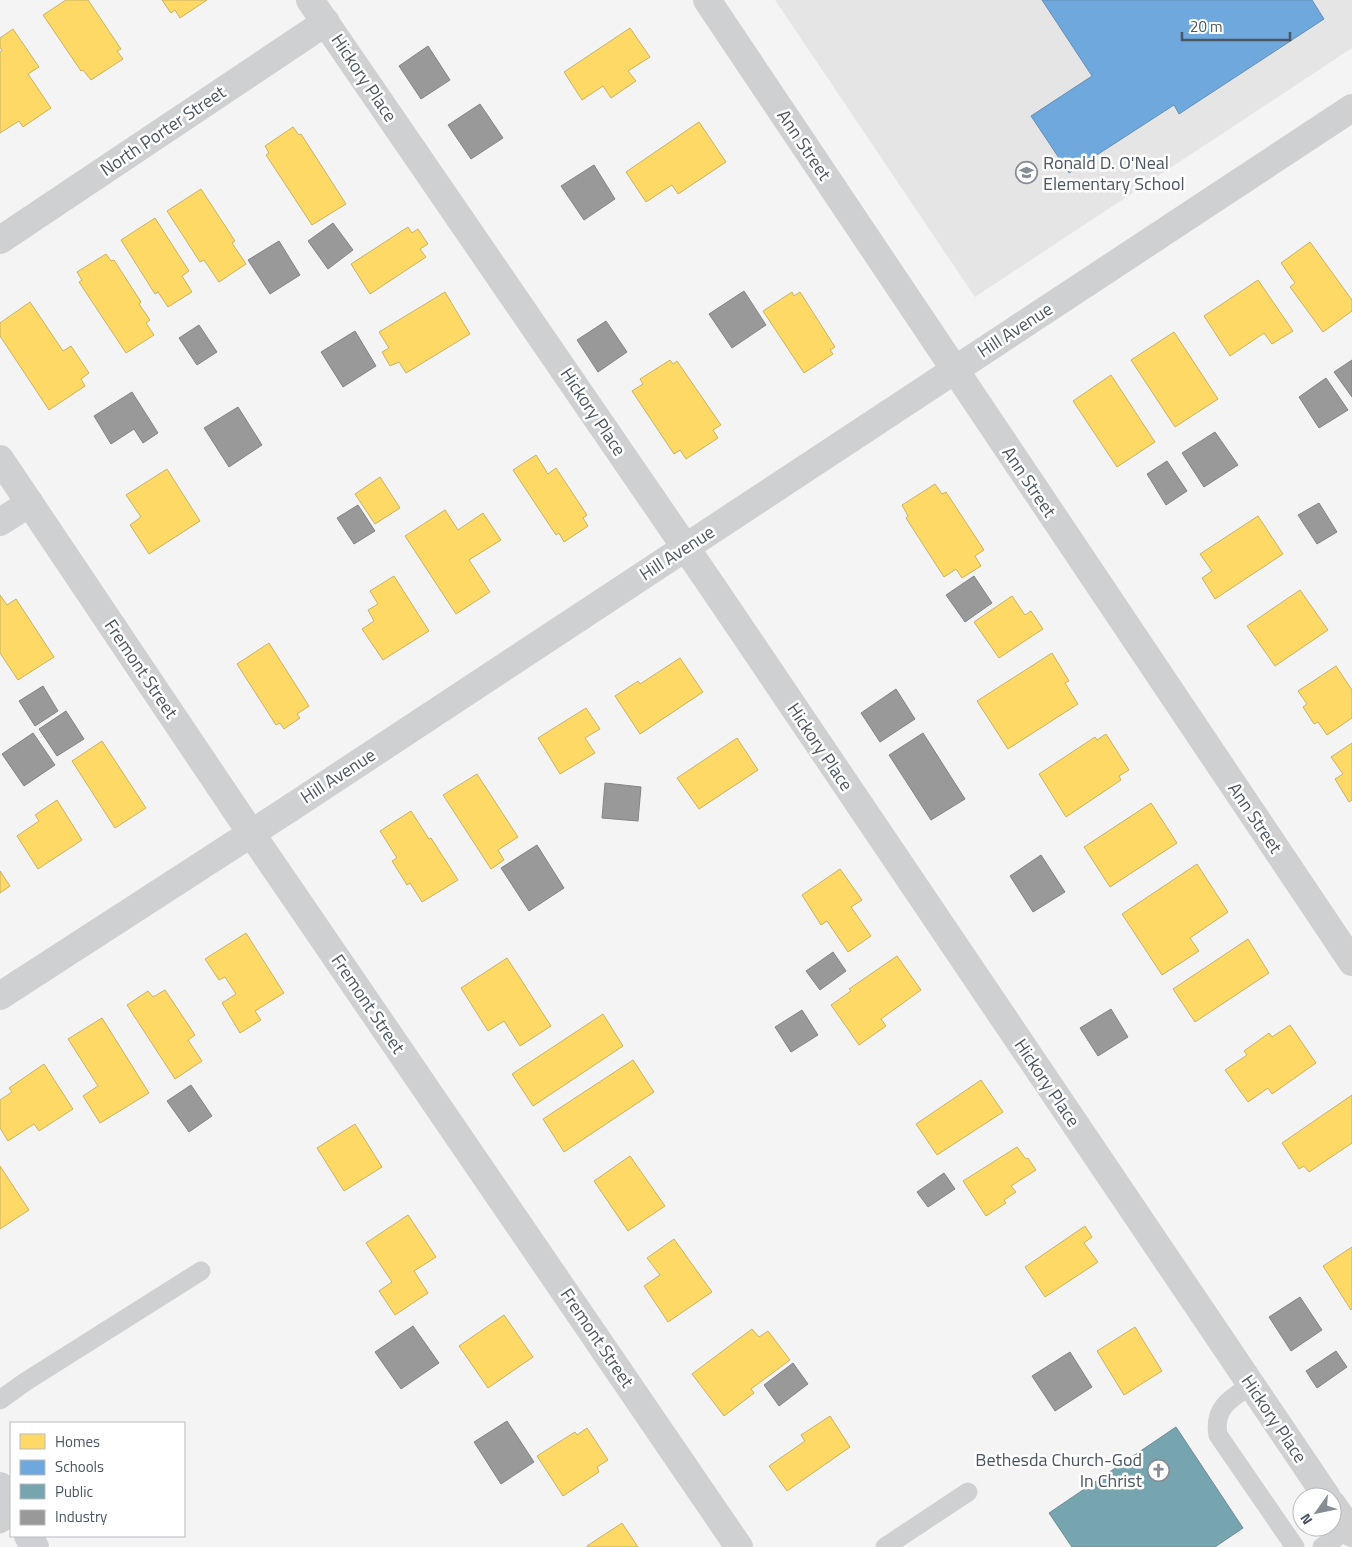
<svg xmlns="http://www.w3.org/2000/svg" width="1352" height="1547" font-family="'Titillium Web',sans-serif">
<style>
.education{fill:#e6e5e6}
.homes{fill:#ffd966;stroke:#c9b264}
.schools{fill:#6fa8dc;stroke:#648fb7}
.public{fill:#76a5af;stroke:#698d98}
.industry{fill:#999;stroke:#818588}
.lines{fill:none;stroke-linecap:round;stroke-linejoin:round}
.lane{stroke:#ced0d2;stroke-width:19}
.street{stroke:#ced0d2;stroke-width:28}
.secondary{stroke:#ced0d4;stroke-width:28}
.labels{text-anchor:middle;stroke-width:5;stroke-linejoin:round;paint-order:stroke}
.street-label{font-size:18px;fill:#4a5661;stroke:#fff}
.poi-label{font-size:18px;fill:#4a5661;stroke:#fff;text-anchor:start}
</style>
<rect width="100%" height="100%" fill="#f4f4f4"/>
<path class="education" d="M775,0h577v48l-377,249z"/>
<path class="homes" d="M66,0h22l33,49 -4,2 6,8 -32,21 -8,-10 -2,1 -38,-56z
M162,0h45l-27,18 -5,-8 -4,3z
M630,28l20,29 -22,14 8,10 -25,17 -8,-12 -21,14 -18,-28z
M13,29l26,38 -11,7 23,34 -28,19 -4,-6 -19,12v-81l2,-1 -2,-4v-9z
M699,122l27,40 -48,32 -6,-9 -26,17 -20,-30z
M293,127l6,8 2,-1 45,70 -34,21 -46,-70 3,-2 -4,-7z
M201,189l34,52 -3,2 14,21 -27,18 -15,-22 -4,2 -33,-51z
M155,218l34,53 -7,5 10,16 -24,15 -10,-15 -3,2 -34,-54z
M408,227l4,6 6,-4 10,15 -8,5 6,8 -56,37 -19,-30z
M1310,242l42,58v11l-29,21 -33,-45 5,-4 -14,-20z
M106,254l5,7 3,-1 27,42 -2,2 11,16 -4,3 8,12 -28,18 -47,-71 3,-2 -5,-8z
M1258,280l35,51 -21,13 -8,-11 -34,23 -26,-40z
M445,292l25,42 -64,39 -7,-11 -9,4 -8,-14 7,-4 -10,-16z
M792,292l2,4 6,-4 35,55 -5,3 3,4 -29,19 -41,-62z
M30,302l33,49 8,-5 18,27 -8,6 4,7 -36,24 -49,-74v-13z
M1174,332l44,67 -43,28 -44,-67z
M670,360l3,4 4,-3 44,64 -8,5 5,8 -32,21 -6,-9 -6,4 -42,-63 11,-7 -3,-5z
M1111,375l44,67 -38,25 -44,-66z
M536,455l12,19 8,-6 31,47 -4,3 5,8 -24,16 -5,-9 -3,2 -43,-65z
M167,469l33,52 -51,33 -19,-29 11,-8 -15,-22z
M380,477l20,31 -25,16 -20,-30z
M935,484l7,10 4,-2 38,58 -9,6 6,10 -19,12 -6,-9 -12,8 -38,-59 2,-2 -6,-11z
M445,510l13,20 25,-17 18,27 -32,20 21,32 -34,22 -51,-78z
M1258,516l25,38 -68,45 -13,-21 10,-7 -12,-17z
M394,576l35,55 -46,29 -21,-31 12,-8 -6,-11 10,-6 -8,-13z
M1300,590l28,40 -53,36 -28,-40z
M0,595l7,10 9,-6 38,58 -36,23 -18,-27z
M1012,596l13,19 6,-4 12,18 -44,29 -25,-36z
M269,643l40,63 -12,8 3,4 -16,11 -4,-6 -4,2 -39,-61z
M1052,653l17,28 -4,2 13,21 -70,45 -31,-48z
M680,658l23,34 -63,42 -25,-38 23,-15 2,3z
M1336,666l16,24v28l-25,17 -9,-13 -4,2 -11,-17 4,-3 -9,-13z
M586,708l14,21 -15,9 10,15 -35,21 -22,-36z
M1106,734l23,36 -10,6 2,4 -55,37 -27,-43 56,-37 2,3z
M737,738l21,32 -59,39 -22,-31z
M102,741l44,67 -31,20 -43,-67z
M1352,743v57l-3,2 -14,-23 8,-5 -12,-17z
M477,774l41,63 -20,13 6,10 -13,9 -48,-74z
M57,800l25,40 -44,29 -21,-33 22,-15 -4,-6z
M1151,803l26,40 -67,44 -26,-40z
M411,811l18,28 2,-1 27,42 -36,22 -12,-19 -3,2 -15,-24 5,-3 -17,-27z
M1197,864l31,48 -38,26 9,13 -37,24 -40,-61z
M840,869l22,31 -11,7 20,29 -23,16 -21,-31 -6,4 -19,-30z
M0,871l10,15 -10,7z
M246,933l38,60 -29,18 6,9 -21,13 -18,-30 14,-9 -11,-17 -6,3 -14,-21z
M1248,939l21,34 -74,49 -22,-33z
M897,956l24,34 -40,29 5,7 -27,19 -28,-40 20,-14 -2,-2z
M507,958l44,68 -31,20 -16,-25 -16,10 -27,-43z
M165,990l30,45 -7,5 14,21 -27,18 -48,-74 21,-14 5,6z
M603,1014l20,32 -90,60 -21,-32z
M102,1018l47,75 -49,30 -17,-27 15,-10 -30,-47z
M1290,1025l26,38 -44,31 -4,-6 -20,14 -23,-32 22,-15 -3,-4 25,-18 3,4z
M633,1060l21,32 -90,60 -21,-33z
M44,1064l29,45 -34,22 -5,-7 -26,17 -8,-13v-28l12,-8 -3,-4z
M981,1080l22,32 -66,43 -21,-31z
M1352,1095v48l-43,29 -5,-6 -5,3 -17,-26z
M355,1124l27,43 -38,24 -27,-43z
M1017,1147l9,12 2,-1 8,12 -25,16 5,6 -12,8 2,3 -20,13 -23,-35z
M630,1156l35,50 -37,25 -34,-50z
M0,1166l29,44 -29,19z
M408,1215l28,42 -22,14 14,22 -33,22 -16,-24 13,-9 -26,-39z
M1085,1226l7,11 -8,6 14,19 -53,35 -20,-30z
M674,1239l38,53 -44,30 -24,-36 16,-11 -13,-17z
M1352,1247v62l-1,1 -28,-44z
M504,1315l29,42 -45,31 -29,-42z
M1135,1327l27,44 -38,24 -27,-44z
M752,1329l7,8 9,-6 22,29 -39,29 3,4 -30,23 -32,-42z
M830,1416l20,31 -63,44 -18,-25 36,-25 -4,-6z
M587,1428l21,32 -11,7 2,5 -36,24 -26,-40 38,-24 2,3z
M622,1523l16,24h-51v-1z"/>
<path class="schools" d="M1042,0h270l12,19 -145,95 -5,-9 -105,68 -38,-57 61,-40z"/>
<path class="public" d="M1176,1427l67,101 -28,19h-143l-23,-34z"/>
<path class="industry" d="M428,46l22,34 -29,19 -22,-33z
M480,104l23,34 -32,21 -23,-34z
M594,165l21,34 -31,21 -23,-34z
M333,223l20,27 -25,19 -20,-28z
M279,241l21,34 -30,19 -22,-34z
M744,291l22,34 -34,23 -23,-34z
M606,321l21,31 -29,20 -21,-32z
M199,325l18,27 -20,13 -18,-27z
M355,331l21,35 -33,21 -22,-35z
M1352,360v37l-18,-25z
M1326,378l22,32 -29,18 -20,-31z
M132,392l26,41 -15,10 -9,-14 -23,15 -17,-28z
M238,407l24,38 -33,22 -25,-39z
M1215,432l23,33 -34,22 -22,-34z
M1167,461l20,30 -21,14 -19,-31z
M1319,503l18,29 -20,12 -19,-29z
M358,505l17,26 -21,13 -17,-26z
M974,576l18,27 -27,19 -19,-27z
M43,686l15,25 -23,15 -16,-25z
M896,689l19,30 -35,23 -19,-29z
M66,711l18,28 -27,17 -18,-27z
M33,733l22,32 -31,21 -22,-32z
M923,733l42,66 -34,21 -42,-65z
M605,783l36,4 -3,34 -36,-3z
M537,845l27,43 -35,23 -28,-43z
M1041,855l24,37 -32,20 -23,-36z
M833,952l13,19 -26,19 -14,-19z
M1111,1009l17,28 -30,19 -18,-28z
M802,1010l16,25 -27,17 -16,-25z
M191,1085l21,31 -23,16 -22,-31z
M944,1173l11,16 -27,18 -11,-15z
M1300,1297l22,33 -31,21 -22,-34z
M413,1326l26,37 -38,26 -26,-37z
M1336,1351l11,16 -30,21 -11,-17z
M1070,1352l22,35 -37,24 -23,-35z
M793,1363l15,21 -29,22 -15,-21z
M507,1421l27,41 -33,22 -27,-42z"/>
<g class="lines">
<path class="lane" d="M1251,1385c-20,13 -38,23 -33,50l77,112
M0,1400l25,-18 176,-111
M0,1524l11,-6
M885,1547l83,-55
M1322,1547l27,-18"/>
<path class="street" d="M310,0l406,592 611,905
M707,0l645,962
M0,240l326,-218
M0,459l251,374 488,714
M0,522l30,-19
M0,996l292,-189 1060,-699
M1332,1504l20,29"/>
<path class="secondary" d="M0,1486l11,19
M28,1536l7,11"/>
</g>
<defs>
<symbol id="school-ring" viewBox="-11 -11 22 22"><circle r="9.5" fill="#fff" stroke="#868d94" stroke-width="1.5"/><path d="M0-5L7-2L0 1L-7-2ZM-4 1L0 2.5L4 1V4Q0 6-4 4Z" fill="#868d94"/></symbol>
<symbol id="church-ring" viewBox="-11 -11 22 22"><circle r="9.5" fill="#fff" stroke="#868d94" stroke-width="1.5"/><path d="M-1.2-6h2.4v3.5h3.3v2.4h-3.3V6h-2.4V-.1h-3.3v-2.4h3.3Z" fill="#868d94"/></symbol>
</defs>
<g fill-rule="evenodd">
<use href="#school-ring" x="1014" y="160" width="25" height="25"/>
<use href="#church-ring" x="1146" y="1458" width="25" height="25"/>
</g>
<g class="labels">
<g class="street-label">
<text transform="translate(364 78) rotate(56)" y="6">Hickory Place</text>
<text transform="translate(163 131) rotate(-34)" y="6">North Porter Street</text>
<text transform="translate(804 145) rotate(56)" y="6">Ann Street</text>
<text transform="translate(1015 330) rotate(-33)" y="6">Hill Avenue</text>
<text transform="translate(593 412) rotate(56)" y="6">Hickory Place</text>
<text transform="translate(1029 482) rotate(56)" y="6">Ann Street</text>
<text transform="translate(677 553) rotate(-33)" y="6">Hill Avenue</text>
<text transform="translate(141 669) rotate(56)" y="6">Fremont Street</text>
<text transform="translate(820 747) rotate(56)" y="6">Hickory Place</text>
<text transform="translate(338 776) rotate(-33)" y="6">Hill Avenue</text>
<text transform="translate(1255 818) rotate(56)" y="6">Ann Street</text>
<text transform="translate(368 1004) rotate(56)" y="6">Fremont Street</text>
<text transform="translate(1047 1083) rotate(56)" y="6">Hickory Place</text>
<text transform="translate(597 1338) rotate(56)" y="6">Fremont Street</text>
<text transform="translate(1274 1419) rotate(56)" y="6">Hickory Place</text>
</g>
<g class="poi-label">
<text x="1043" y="169">Ronald D. O'Neal<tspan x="1043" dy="21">Elementary School</tspan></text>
<text x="1142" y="1466" text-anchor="end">Bethesda Church-God<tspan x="1142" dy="21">In Christ</tspan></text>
</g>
</g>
<rect x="10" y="1422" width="175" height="115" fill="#ffffff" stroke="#b7bbc0"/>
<rect x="20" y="1434" width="25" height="15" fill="#ffd966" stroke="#b7bbc0"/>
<text x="55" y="1447" font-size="15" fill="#4a5661">Homes</text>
<rect x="20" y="1460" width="25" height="15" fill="#6fa8dc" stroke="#b7bbc0"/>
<text x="55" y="1472" font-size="15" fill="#4a5661">Schools</text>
<rect x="20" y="1484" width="25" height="15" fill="#76a5af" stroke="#b7bbc0"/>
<text x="55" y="1497" font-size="15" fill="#4a5661">Public</text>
<rect x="20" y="1510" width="25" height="15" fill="#999999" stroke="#b7bbc0"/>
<text x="55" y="1522" font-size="15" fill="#4a5661">Industry</text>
<g transform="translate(1317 1512) rotate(237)"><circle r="24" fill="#ffffff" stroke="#b7bbc0"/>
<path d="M0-4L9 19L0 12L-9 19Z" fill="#868d94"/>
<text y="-8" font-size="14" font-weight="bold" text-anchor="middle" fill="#4a5661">N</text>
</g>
<path d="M1182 32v8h108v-8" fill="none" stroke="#4a5661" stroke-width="2.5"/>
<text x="1190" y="32" font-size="15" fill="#4a5661" stroke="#ffffff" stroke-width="4" paint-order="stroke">20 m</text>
</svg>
